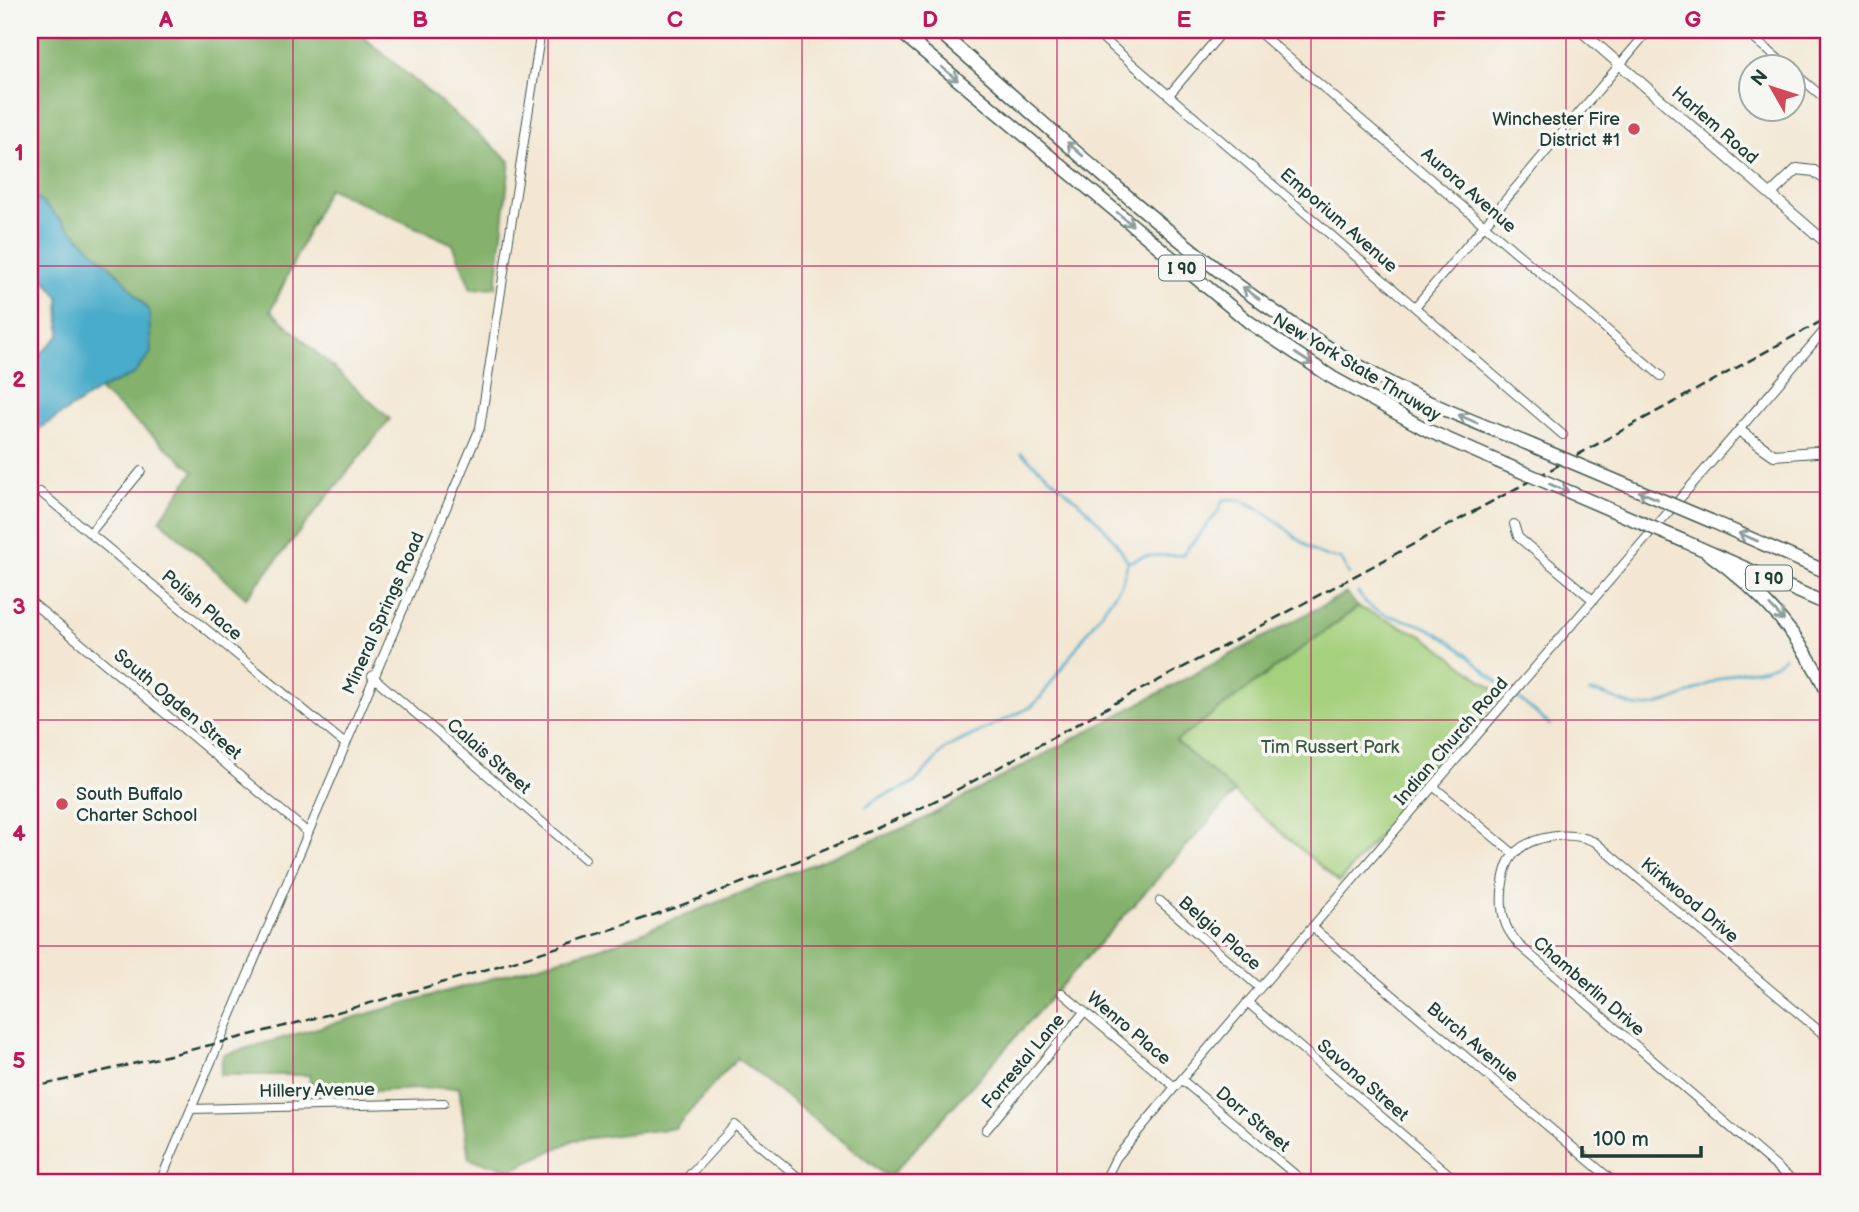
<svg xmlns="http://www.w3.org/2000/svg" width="1859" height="1212" font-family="'Balsamiq Sans',sans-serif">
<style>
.green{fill:#a5d07d;stroke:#628658;stroke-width:2}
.forest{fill:#84b26c;stroke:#527850;stroke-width:2}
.water{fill:#4aacca;stroke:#34747f;stroke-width:2}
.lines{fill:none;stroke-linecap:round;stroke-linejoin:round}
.stream{stroke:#4aacca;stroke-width:2.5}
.minor-casing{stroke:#3f564c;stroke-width:10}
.major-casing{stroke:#3f564c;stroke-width:12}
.highway-casing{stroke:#3f564c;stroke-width:15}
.minor{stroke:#fff;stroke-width:8}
.major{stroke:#fff;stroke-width:10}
.highway{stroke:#fff;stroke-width:12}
.rail{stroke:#1f3d34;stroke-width:2.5;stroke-dasharray:10 5;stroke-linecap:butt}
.highway-bridge-casing{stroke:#3f564c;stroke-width:15;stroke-linecap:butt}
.highway-bridge{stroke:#fff;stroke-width:12}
.oneway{stroke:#8f9e9a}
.grid{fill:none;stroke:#c2185b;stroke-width:2;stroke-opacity:0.55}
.poi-dot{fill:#d1495b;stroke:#f6f6f2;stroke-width:2.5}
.labels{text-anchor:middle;stroke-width:7;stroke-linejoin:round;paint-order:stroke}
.shield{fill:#f6f6f2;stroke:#60746d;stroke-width:2}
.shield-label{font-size:16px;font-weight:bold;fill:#1f3d34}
.poi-label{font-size:18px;fill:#1f3d34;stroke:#f6f6f2;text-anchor:end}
.street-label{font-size:18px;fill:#1f3d34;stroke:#f6f6f2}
.park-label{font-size:18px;fill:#3a5a43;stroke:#f6f6f2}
.neatline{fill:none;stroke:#c2185b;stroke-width:2.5}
.grid-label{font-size:23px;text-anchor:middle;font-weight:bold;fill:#c2185b}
</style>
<rect width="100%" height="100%" fill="#f6f6f2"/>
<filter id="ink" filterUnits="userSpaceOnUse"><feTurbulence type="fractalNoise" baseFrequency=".0143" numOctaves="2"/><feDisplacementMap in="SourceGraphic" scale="14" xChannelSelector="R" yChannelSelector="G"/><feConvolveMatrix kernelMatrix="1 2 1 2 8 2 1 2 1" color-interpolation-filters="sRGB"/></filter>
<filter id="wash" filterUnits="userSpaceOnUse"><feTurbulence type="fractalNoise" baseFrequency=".00686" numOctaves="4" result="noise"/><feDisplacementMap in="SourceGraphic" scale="28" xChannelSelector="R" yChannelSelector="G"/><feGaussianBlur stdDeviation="1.57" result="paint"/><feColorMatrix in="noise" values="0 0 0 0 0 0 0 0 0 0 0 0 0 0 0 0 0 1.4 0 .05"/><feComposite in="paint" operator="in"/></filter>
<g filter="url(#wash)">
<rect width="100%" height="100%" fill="#f3e7d3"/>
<path class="green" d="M1358,607l67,30 76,58 -162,187 -164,-140z"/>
<path class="forest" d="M30,30h325l155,131 -14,126 -25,2 -18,-45 -125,-56 -57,123 119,108 -144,179 -86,-78 34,-49 -95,-81 35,-16 15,-63 -27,-33 -92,-87z
M1346,593l12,14 -182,134 59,51 -346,386 -152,-120 -62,70 -101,12 -62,30 -43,-11 -10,-72 -147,7 -3,-19h-89l3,-20 390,-111 303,-121z"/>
<path class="water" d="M30,191l92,87 27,33 2,42 -17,21 -35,16 -62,40 -7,9v-75l30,-29 -1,-38 -29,-35z"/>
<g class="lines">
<path class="stream" d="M1128,562l17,-6 37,-1 36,-43 5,-12c32,-8 70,40 96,54 6,4 15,4 22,5l8,15
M1358,592c13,25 40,24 65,34 29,12 54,39 78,59
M1589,692c20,0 36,15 52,15 30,-1 60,-21 88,-32 18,-7 41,-2 55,-18
M1519,699l31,26
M866,807l12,-9 35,-14 33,-36 85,-41 10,-10 80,-112 7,-23c-23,-44 -70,-77 -107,-109"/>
</g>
</g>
<g filter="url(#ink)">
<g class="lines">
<defs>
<path id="minor" d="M1093,30l470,405
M1256,30l405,346
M1743,30l44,36
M1792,71l37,31
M1169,95l55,-65
M1415,307l234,-277
M40,492l304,251
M1514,524l4,13 75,63
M90,533l51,-62
M30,601l276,230
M372,676l213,183
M1433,786l81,68
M1160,901l100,87
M1312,927l302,255
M1062,993l113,94
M1247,1002l211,180
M1182,1080l122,102
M191,1109l253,-6
M986,1130l98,-118
M160,1182l320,-754 61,-398
M600,1182l12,-2 16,2
M683,1182l52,-57 69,57
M1104,1182l12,-24 59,-71 654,-762
M1794,1182l-275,-237c-5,-7 -12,-14 -14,-23 -6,-17 -4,-54 9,-68 18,-20 58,-23 81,-12l234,197"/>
<path id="major" d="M1580,30l249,215
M1771,194l26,-25 17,2 15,11
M1740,431l34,24 55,-4"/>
<path id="highway" d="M898,30l351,292 84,56 96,53 68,30
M937,30c140,120 286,264 449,351 46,25 97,44 145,64
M1711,521l118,52
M1686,542l143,63
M1707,552c56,41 92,81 122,143"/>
</defs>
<use href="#minor" class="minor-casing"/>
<use href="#major" class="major-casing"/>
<use href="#highway" class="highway-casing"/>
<use href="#minor" class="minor"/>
<use href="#major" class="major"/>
<use href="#highway" class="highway"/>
<path class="rail" d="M30,1088c292,-67 583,-144 858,-265 88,-39 169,-90 254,-134 231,-121 459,-247 687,-372"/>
<defs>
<path id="highway-bridge" d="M1531,445l180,76
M1497,461l189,81"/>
</defs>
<use href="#highway-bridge" class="highway-bridge-casing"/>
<use href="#highway-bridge" class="highway-bridge"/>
</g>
<defs><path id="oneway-shaft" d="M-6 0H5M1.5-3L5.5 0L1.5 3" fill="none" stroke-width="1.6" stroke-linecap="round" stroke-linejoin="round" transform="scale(1.75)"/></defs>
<g class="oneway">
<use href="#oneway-shaft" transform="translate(950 74) rotate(40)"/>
<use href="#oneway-shaft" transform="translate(1075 149) rotate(-139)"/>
<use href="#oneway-shaft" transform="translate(1125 219) rotate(40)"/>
<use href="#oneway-shaft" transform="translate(1251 293) rotate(-144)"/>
<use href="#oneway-shaft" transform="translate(1304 359) rotate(33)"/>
<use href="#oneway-shaft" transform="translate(1468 419) rotate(-156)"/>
<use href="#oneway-shaft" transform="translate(1559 488) rotate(23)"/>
<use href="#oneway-shaft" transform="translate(1648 495) rotate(-157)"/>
<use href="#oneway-shaft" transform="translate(1748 537) rotate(-157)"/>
<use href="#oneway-shaft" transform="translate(1777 613) rotate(47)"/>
</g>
</g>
<path class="grid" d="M293,30v1152M548,30v1152M802,30v1152M1057,30v1152M1311,30v1152M1566,30v1152M30,266h1799M30,492h1799M30,720h1799M30,946h1799"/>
<g class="poi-dot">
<circle cx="1634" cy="129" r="7"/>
<circle cx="62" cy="804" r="7"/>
</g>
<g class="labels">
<g class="shield">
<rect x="1159" y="255.5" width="46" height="25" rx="5"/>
<rect x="1746" y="565.5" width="46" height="25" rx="5"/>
</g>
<g class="shield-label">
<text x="1182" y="274">I 90</text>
<text x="1769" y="584">I 90</text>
</g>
<g class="poi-label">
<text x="1620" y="125">Winchester Fire<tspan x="1620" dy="21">District #1</tspan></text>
<text x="76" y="800" text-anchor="start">South Buffalo<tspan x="76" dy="21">Charter School</tspan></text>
</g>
<g class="street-label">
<text transform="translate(1715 125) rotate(41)" y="6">Harlem Road</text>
<text transform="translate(1469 190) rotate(41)" y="6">Aurora Avenue</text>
<text transform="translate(1339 220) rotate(41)" y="6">Emporium Avenue</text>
<text transform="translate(1357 367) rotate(31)" y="6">New York State Thruway</text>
<text transform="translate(202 605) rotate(40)" y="6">Polish Place</text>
<text transform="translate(383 613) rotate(-66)" y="6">Mineral Springs Road</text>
<text transform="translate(178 704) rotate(40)" y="6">South Ogden Street</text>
<text transform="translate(1451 741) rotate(-49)" y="6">Indian Church Road</text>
<text transform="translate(489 756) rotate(41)" y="6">Calais Street</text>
<text transform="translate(1690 900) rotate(40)" y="6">Kirkwood Drive</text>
<text transform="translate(1220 933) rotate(41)" y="6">Belgia Place</text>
<text transform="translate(1589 986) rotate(41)" y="6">Chamberlin Drive</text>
<text transform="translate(1129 1028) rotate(40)" y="6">Wenro Place</text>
<text transform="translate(1473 1042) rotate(40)" y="6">Burch Avenue</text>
<text transform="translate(1023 1061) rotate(-50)" y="6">Forrestal Lane</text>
<text transform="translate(1363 1080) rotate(41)" y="6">Savona Street</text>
<text transform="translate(317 1090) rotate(-1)" y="6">Hillery Avenue</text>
<text transform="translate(1253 1119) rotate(40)" y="6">Dorr Street</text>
</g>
<g class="park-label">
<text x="1330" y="753">Tim Russert Park</text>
</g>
</g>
<rect width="1859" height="1212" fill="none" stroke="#f6f6f2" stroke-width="77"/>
<g transform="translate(1772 88) rotate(309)"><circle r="33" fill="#f6f6f2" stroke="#a0aca6" stroke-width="2"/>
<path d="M0-5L12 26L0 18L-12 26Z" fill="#d1495b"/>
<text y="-10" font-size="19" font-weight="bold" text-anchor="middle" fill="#1f3d34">N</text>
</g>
<path d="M1582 1146v10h119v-10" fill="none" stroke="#1f3d34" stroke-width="3.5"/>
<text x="1593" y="1146" font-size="21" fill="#1f3d34" stroke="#f6f6f2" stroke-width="5" paint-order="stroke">100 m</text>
<rect x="38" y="38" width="1782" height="1136" class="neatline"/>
<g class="grid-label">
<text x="166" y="27">A</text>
<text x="420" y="27">B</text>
<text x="675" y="27">C</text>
<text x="930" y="27">D</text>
<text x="1184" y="27">E</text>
<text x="1439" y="27">F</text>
<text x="1693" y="27">G</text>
<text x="19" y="160">1</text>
<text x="19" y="387">2</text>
<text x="19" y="614">3</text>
<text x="19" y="841">4</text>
<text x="19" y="1068">5</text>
</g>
</svg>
